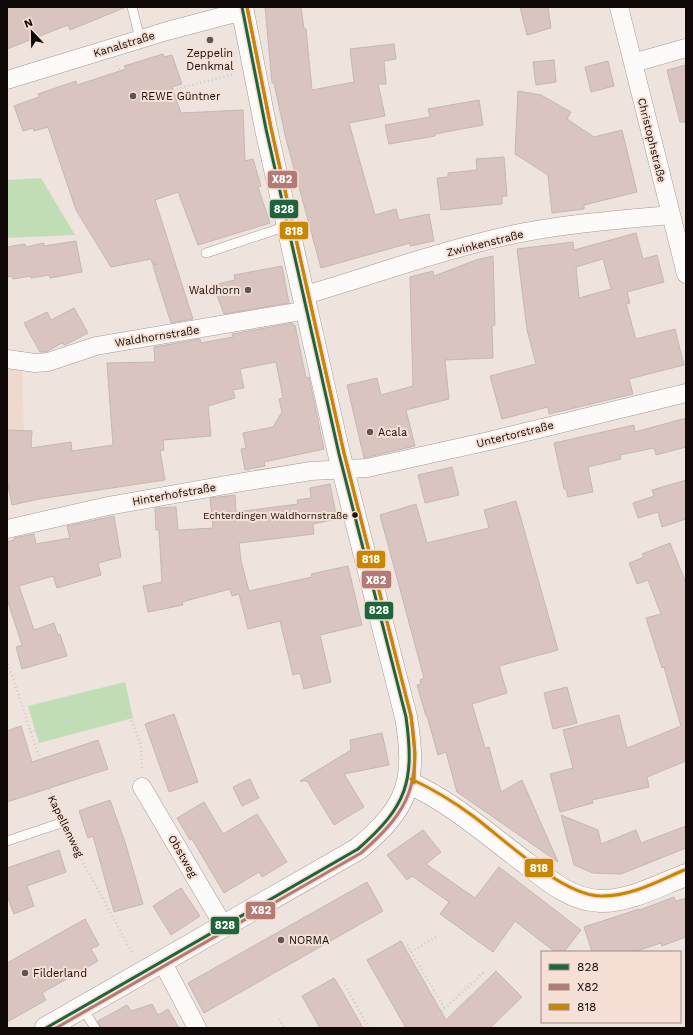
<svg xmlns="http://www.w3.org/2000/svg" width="693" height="1035" font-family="'Work Sans',sans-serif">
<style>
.built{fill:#efd9cf}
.green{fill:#c1ddb6}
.building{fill:#dac4c0;stroke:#c2b8b5;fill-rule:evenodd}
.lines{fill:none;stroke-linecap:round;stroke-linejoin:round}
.lane-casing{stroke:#a39a96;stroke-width:10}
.street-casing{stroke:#a39a96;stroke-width:19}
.secondary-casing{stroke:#a39a96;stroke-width:23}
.path{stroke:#d0ccca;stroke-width:2.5;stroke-dasharray:1 3;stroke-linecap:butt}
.lane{stroke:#fdfbfa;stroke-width:9}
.street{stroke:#fdfbfa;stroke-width:18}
.secondary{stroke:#fdfbfa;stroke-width:22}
.bus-1-casing{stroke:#f6e0d6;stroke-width:6}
.bus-2-casing{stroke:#f6e0d6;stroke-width:6}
.bus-3-casing{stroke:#f6e0d6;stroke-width:6}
.bus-1{stroke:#1e653b;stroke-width:3}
.bus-2{stroke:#b47a75;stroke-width:3}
.bus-3{stroke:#c98701;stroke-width:3}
.poi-dot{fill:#5e5552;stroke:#f6e0d6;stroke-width:1.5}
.bus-dot{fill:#100907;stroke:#f6e0d6;stroke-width:1.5}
.labels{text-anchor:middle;stroke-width:4;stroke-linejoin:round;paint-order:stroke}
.bus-label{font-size:10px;fill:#100907;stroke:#f6e0d6;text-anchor:end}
.street-label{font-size:11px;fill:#100907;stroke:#f6e0d6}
.poi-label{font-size:11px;fill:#100907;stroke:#f6e0d6;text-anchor:start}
.line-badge{stroke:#f6e0d6;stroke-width:1.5}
.badge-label{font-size:11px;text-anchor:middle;font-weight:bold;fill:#fff}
</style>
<rect width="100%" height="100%" fill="#efe3dd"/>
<path class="built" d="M7,367h15l2,63 8,1 -2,27 -23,6z"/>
<path class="green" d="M41,178l34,57 -68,3v-58z
M125,682l8,36 -94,25 -11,-37z"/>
<path class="building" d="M7,7h119l-56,23 -2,-5 -61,24z
M265,7h36l3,22h2l6,61 42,-8 -4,-33 44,-5 2,15 -12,2 2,23h-8l7,32 -36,7 26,92 21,-6 3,11 30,-6 5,27 -24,5v-3l-89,25 -35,-129 -12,-56h-2z
M520,7h28l3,21 -24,7z
M163,54l1,3 8,-2 10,29 -10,3 9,26 62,-3 2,51 8,-2 8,27 -3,1 12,36 -72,22 -20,-53 -23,8 38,119 -22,4 -18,-57 4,-2 -4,1 -2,-6 -40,8 -35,-57 -28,-83 -14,4 -1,-3 -10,3 -9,-25 25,-9 -1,-3 38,-13 1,4 49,-16 -2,-3z
M554,60l2,22 -20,3 -3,-23z
M608,61l6,25 -23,6 -6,-25z
M686,65v57h-6l-13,-52z
M518,91l23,4 30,17 -4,7 27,18 28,-7 15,62 -53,13v4l-32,4 -4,-38 -33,-21z
M479,100l4,25 -48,9v2l-46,8 -4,-19 45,-8 -2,-8z
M504,157l3,39h-5v8l-61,6 -4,-32 11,-1v-4l29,-3 -1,-11z
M636,233l7,26 14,-4 7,27 -37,10 3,11 -4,1 10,35 39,-10 9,36 -55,14 4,15 -84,20 -1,-7 -46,12 -12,-43 46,-12 -9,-34 -10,-81 56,-7 1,8zM603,259l8,30 -32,9 -3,-31z
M76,241l6,31 -32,6 -1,-3 -18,3v-2l-18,3 -1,-3 -5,1v-30l18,-3 1,3 18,-4v3z
M493,256l2,69 -3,1 1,32 -48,2 4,39 -43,11 9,36 -51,12 -17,-73 30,-7 4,17 32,-9 -3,-109 23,-6 1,5 42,-16z
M282,266l7,37 -65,11 -11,-29 22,-5 -1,-5z
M74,308l14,25 -23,12 -3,-2 -16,9h-6l-16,-29 23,-11 4,8z
M293,323v3l2,-1 11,53 3,-1 15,72 -60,13 1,4 -20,4 -4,-21 5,-1 -3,-15 30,-6 9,-15 -3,-13 4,-1 -7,-36 -36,7 4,19 -11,2 2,8 -27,8 3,30 -48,4 1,10 -4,1 5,29 -126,19 -27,6 -5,-24v-51l25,1 -1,17 40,-6 1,9 41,-6 -6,-82 48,-1 -1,-15 46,-8 1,4 32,-6 -1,-3z
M686,418v29l-30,8 -2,-7 -34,7 1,4 -33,8 5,25 -25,5 -2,-8h-2l-10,-46 80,-18 1,7z
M452,467l7,28 -34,8 -7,-28z
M686,480v39l-24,8 -4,-15 -20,6 -5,-15 21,-7 -2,-6z
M330,484l7,35 -24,5 1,10 -75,9 2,18 8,30 63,-14 -1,-3 37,-8 14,59 -42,10 11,47 -27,7 -4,-16 -7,2 -13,-54 -32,8 -9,-35 -7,2 -2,-7 -48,13 1,3 -35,7 -5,-26 19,-4 -3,-52h-3l-1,-22 21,-1 2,23 35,-2 -3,-30 25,-3 1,17 62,-8 -1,-4 14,-2 -1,-10z
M516,501l42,149 -59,16 8,27 -35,11 13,44 4,-1 12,45 21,-12 36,82 -101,-70 -11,-40 -8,3 -11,-39h-1l-9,-31 4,-1 -1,-4 4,-2 -44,-163 36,-11 11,39 62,-15 -5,-18z
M114,516l7,41 -23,6 3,12 -44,13 -4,-12 -34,10 15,44 20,-7 4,12 2,-1 7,22 -45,13 -6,-22 6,-2 -15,-46v-57l7,-2v-2l20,-4 2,10 34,-6 -3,-12z
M670,543l16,40v178l-39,16 2,10 -57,13 1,3 -33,9 -10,-38 23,-6 -10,-38 56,-15 8,33 54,-22 -17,-59 -2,1 -16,-50 15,-4 -13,-34 -11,4 -8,-21 15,-6 -2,-3z
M567,687l10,36 -24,6 -9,-36z
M174,714l24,68 -29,10 -24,-68z
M21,726l11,36 66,-22 10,29 -101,33v-71z
M382,733l7,32 -45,9 20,33 -30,18 -27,-44h-7l51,-31 -1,-10z
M250,779l9,19 -17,8 -9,-19z
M110,800l15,42 18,62 -29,8 -21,-76 -5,2 -9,-27z
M204,802l19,32 34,-20 30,48 -25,15 -3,-5 -35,21 -32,-54 -2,1 -13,-22z
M561,815l37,15 3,14 35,-14 5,13 45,-17v22l-65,26 -28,-1 -19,-8z
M423,830l18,22 -15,12 49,34 24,-31 82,63 -17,22h-9l-40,-31 -22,31 -53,-38 9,-12 -37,-26 -5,4 -20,-25z
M59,850l7,22 -39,14 7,20 -20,8 -7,-18v-28z
M367,882l16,29 -179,102 -16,-30z
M181,888l19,28 -29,19 -18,-29z
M674,897l2,4 10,-3v39l-24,9 -1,-3 -27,9h-42l-8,-25 55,-18 1,1z
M85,919l14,26 -8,4 7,12 -56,32 4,7 -39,22v-59z
M401,941l45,79 50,-49 26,26 -32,31h-84l-39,-68z
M334,978l8,13 21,37h-43l-18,-32z
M152,1004l6,11 10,-6 11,19h-78l-3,-7 29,-16 4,6z"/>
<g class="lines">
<defs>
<path id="lane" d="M132,7l8,32
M206,253l81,-27
M7,841l54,-18
M82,1007l13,21"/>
<path id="street" d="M619,7l67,267
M633,63l53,-15
M7,80l160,-49 76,-20
M305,295c66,-19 133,-44 201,-59 54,-12 110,-16 165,-21
M7,359l28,4 13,-1 48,-16 212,-36
M7,529l101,-23 129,-23 74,-12 56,-3 122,-27 197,-48
M142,787l81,138
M162,961l35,67"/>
<path id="secondary" d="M409,783c43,19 79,52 117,80 22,17 44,37 74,38 29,1 59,-16 86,-26
M46,1028l312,-179c50,-41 59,-68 48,-132l-67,-263 -73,-325 -24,-122"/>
</defs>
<use href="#lane" class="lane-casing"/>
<use href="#street" class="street-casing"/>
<use href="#secondary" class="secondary-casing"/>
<path class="path" d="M116,66l5,5
M173,90l62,-16
M7,660l49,149
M30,732l29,-7 19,-12 9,-1 20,3 21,-3 13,33 1,23
M68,835l65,119
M407,945l38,64
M411,952l25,-15
M345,985l24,43
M279,1019l5,9
M424,1028l60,-56"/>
<use href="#lane" class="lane"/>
<use href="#street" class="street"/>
<use href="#secondary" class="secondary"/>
<defs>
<path id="bus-1" d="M46,1028l312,-179c49,-43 57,-67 48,-132l-67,-263 -73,-325 -24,-122"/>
<path id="bus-2" d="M56,1028l305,-175c51,-44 60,-71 50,-137l-67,-263 -73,-325 -24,-121"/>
<path id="bus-3" d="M247,7l24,121 73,325 67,263 4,37 -1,30
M411,779c22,10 43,23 62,37 32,24 89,79 127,80 30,1 58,-15 84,-26"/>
</defs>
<use href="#bus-1" class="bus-1-casing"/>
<use href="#bus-2" class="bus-2-casing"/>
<use href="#bus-3" class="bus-3-casing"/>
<use href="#bus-1" class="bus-1"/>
<use href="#bus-2" class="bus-2"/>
<use href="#bus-3" class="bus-3"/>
</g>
<g class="poi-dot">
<circle cx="210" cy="40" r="4"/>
<circle cx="133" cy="96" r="4"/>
<circle cx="248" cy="290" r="4"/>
<circle cx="370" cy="432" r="4"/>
<circle cx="281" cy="940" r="4"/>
<circle cx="25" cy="973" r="4"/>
</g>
<circle class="bus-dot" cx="355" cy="515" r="3.5"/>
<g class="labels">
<g class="bus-label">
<text x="348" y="519">Echterdingen Waldhornstraße</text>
</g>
<g class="street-label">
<text transform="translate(124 44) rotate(-17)" y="4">Kanalstraße</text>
<text transform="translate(652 140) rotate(76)" y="4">Christophstraße</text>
<text transform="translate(485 243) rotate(-14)" y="4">Zwinkenstraße</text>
<text transform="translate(157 336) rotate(-9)" y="4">Waldhornstraße</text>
<text transform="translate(515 434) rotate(-14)" y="4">Untertorstraße</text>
<text transform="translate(174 494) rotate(-10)" y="4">Hinterhofstraße</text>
<text transform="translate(66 826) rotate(64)" y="4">Kapellenweg</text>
<text transform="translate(183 856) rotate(60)" y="4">Obstweg</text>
</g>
<g class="poi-label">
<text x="210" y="57" text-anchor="middle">Zeppelin<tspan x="210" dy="13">Denkmal</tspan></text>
<text x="141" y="100">REWE Güntner</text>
<text x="240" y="294" text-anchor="end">Waldhorn</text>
<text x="378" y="436">Acala</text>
<text x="289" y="944">NORMA</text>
<text x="33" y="977">Filderland</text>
</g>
</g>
<g class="line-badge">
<rect x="267" y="170" width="31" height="19" rx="4" fill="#b47a75"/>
<rect x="269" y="199" width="30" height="20" rx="4" fill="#1e653b"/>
<rect x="279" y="221" width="30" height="19" rx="4" fill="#c98701"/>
<rect x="356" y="550" width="30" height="19" rx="4" fill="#c98701"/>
<rect x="361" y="570" width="31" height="19" rx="4" fill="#b47a75"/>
<rect x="364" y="601" width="30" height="19" rx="4" fill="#1e653b"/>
<rect x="524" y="858" width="30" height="20" rx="4" fill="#c98701"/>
<rect x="245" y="901" width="31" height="19" rx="4" fill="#b47a75"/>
<rect x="210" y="916" width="30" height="19" rx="4" fill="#1e653b"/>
</g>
<g class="badge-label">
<text x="282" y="183">X82</text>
<text x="284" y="213">828</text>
<text x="294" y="235">818</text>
<text x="371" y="563">818</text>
<text x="376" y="584">X82</text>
<text x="379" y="614">828</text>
<text x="539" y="872">818</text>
<text x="261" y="914">X82</text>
<text x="225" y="929">828</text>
</g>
<rect width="693" height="1035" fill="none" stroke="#100907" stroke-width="16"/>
<rect x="541" y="951" width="140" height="72" fill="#f6e0d6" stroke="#9a8a83"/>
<rect x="549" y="964" width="20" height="6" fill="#1e653b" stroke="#9a8a83"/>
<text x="577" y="971" font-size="12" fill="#100907">828</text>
<rect x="549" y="984" width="20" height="6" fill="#b47a75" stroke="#9a8a83"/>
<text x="577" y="991" font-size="12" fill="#100907">X82</text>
<rect x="549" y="1004" width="20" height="6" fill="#c98701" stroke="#9a8a83"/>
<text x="577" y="1011" font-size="12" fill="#100907">818</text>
<g transform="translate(32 32) rotate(338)" stroke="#f6e0d6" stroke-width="3" paint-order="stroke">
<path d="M0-3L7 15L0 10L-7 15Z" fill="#100907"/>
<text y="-6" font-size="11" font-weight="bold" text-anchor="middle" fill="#100907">N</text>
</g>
</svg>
